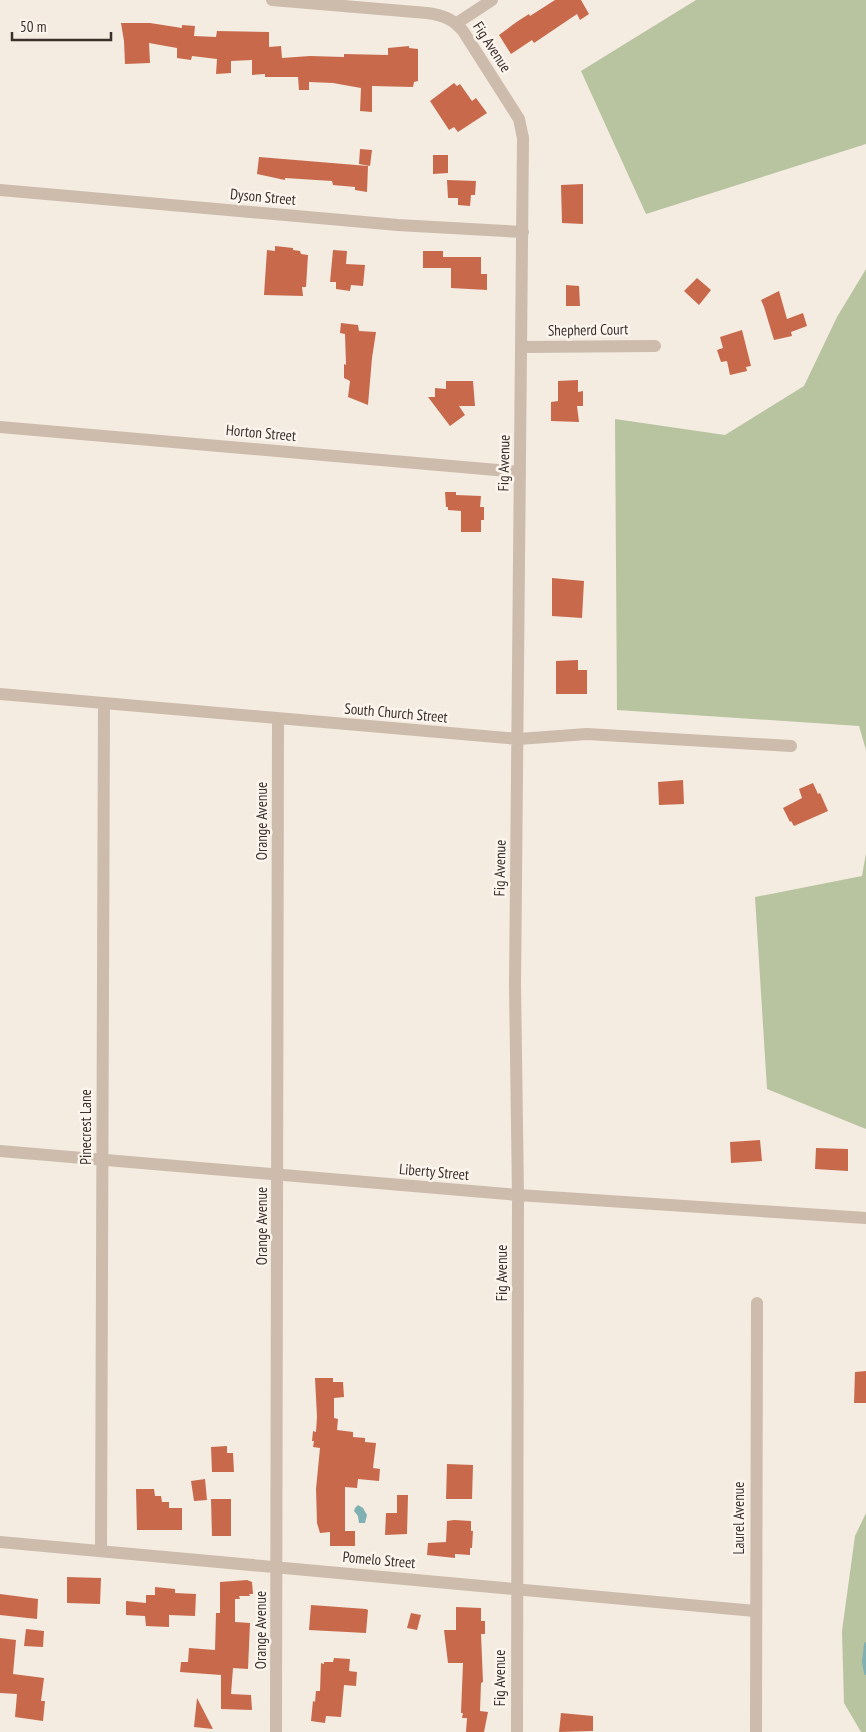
<svg xmlns="http://www.w3.org/2000/svg" width="866" height="1732" font-family="'PT Sans Narrow',sans-serif">
<style>
.green{fill:#b8c4a0}
.water{fill:#7fb0b2}
.lines{fill:none;stroke-linecap:round;stroke-linejoin:round}
.stream{stroke:#7fb0b2;stroke-width:4}
.building{fill:#c8694b}
.minor{stroke:#cdbbac;stroke-width:12}
.labels{text-anchor:middle;stroke-width:5;stroke-linejoin:round;paint-order:stroke}
.street-label{font-size:15px;fill:#3b302b;stroke:#fbf5ee}
</style>
<rect width="100%" height="100%" fill="#f4ebe1"/>
<path class="green" d="M696,0h170v144l-220,70 -65,-143z
M866,269v481l-7,-24 -242,-16 -2,-291 110,16 79,-49 33,-69z
M866,853v276l-99,-40 -12,-192 107,-21z
M866,1513v219h-5l-17,-29 -2,-72 13,-95z"/>
<path class="water" d="M358,1505l5,3 4,7 -2,8h-6l-1,-7 -4,-5 1,-3z"/>
<g class="lines">
<path class="stream" d="M866,1644l-2,18 2,11"/>
</g>
<path class="building" d="M555,0h26l8,14 -9,6 -3,-6 -43,29 -2,-3 -21,14 -12,-19 19,-14 11,-7 1,2z
M121,23h29l32,5v-3l13,1 -1,10 22,1 1,-6 52,1v15l12,-1 1,12 28,-2 34,1v-3l44,1v-7l21,-2v2l9,1v32l-4,1 -1,5 -41,-1v26l-12,-1 1,-23 -28,-5 -24,-1v8h-10l-1,-13h-33v-3l-13,1v-15l-21,1v12l-15,1 1,-15 -25,-3 -1,4 -14,-2v-10l-28,-5 1,20 -25,1 -1,-23z
M454,83l3,3 3,-2 12,17 4,-3 11,15 -29,19 -4,-5 -5,3 -19,-29z
M360,149l12,1 -2,16 -11,-2z
M433,155h15v18l-15,1z
M259,157l109,9 -1,26 -12,-2v-3l-22,-2 -1,-4 -47,-3v2l-28,-6z
M447,180l29,1 -1,14h-4l-1,11 -12,-1v-7h-10z
M583,184v40l-21,-1 -1,-38z
M275,246l18,2v2l7,1 1,3 7,1 -2,32h-4l1,9 -39,-1 3,-45 8,1z
M333,250l14,1 -1,13 19,1 -2,21 -12,-1 -1,6 -14,-2v-7h-6z
M423,251h20v6h38v17h6v16l-36,-2v-20h-28z
M697,278l14,12 -12,15 -15,-14z
M566,285l13,1 1,20h-14z
M779,291l8,28 16,-6 4,13 -16,6 1,4 -18,4 -10,-33 -3,-7z
M341,323l17,2 1,6 17,1 -4,26 -4,47 -20,-8 2,-16 -6,-3v-14l2,1 -1,-31 -5,-1z
M742,330l9,36 -5,1 1,4 -17,4 -3,-14 -6,1 -4,-12 6,-2 -3,-11z
M578,380v12l5,-1v15h-6l2,16 -28,-1v-19l7,-1v-20z
M446,381h27l2,25h-16l6,9 -15,11 -22,-29h7v-9l11,1z
M445,492h11v3l25,1 -1,11h4v13h-3v12h-20v-21l-13,-1v-3h-2z
M552,578l32,3 -2,37 -30,-2z
M578,660v10h9v24h-31v-33z
M683,780l1,24 -25,1 -1,-23z
M813,783l5,11 2,-1 8,18 -34,15 -3,-5 -1,1 -7,-14 19,-10 -3,-9z
M760,1140l2,21 -31,2 -1,-21z
M816,1148l32,1v22l-33,-2z
M866,1371v32h-12l1,-31z
M315,1378h18v4h10l1,15 -10,1v20l4,1 -1,11 16,2v5l12,1v4l11,1 -3,25 7,1 -1,12 -21,-2 -1,9 -12,-1v44h10v15h-25v-14l-10,1 -3,-10 -1,-34 4,-41 -7,-1 1,-6h-2l1,-10 3,1 1,-15z
M227,1446v7h6l1,19h-22l-1,-25z
M447,1464l26,1 -1,34h-26z
M205,1479l2,21 -13,1 -3,-20z
M136,1489h18l1,7h6l1,6h7v6h13v22h-45z
M397,1495h11l-1,39 -22,1 1,-22h11z
M211,1499h20v37h-19z
M454,1520l17,1v10h2l-1,17h-2v7l-15,-1v4l-28,-3 1,-12 18,-1 1,-21z
M67,1577l34,1 -1,26 -33,-1z
M247,1580l5,2 1,12h-4l1,2h-11l1,3h-5v23l15,1 -2,46 -15,-1 -2,26 20,1 1,15 -31,-1v-34l-41,-3 1,-10h7l1,-14 26,2 1,-37h4v-31z
M155,1587l20,2v4l21,1 -1,22 -26,-1v12l-23,-1 -1,-10 -19,-1v-14l20,2v-8h9z
M0,1594l38,5 -1,20 -37,-4z
M311,1605l55,4 2,1 -2,23 -57,-3z
M456,1607l25,1v13h4v13h-4l2,48 -2,1 -1,28 8,1 -4,20h-18l1,-14h-5l1,-5h-2l2,-50h-15l-4,-33h12z
M411,1613l10,2 -4,15 -10,-2z
M26,1629l18,2 -1,16 -19,-1z
M0,1638l16,2 -3,34 31,4 -3,23h4l-2,20 -28,-4 2,-23 -17,-1z
M334,1658l16,1 -1,12 8,1 -1,14 -12,-1 -3,32 -15,-1 -1,7 -14,-2 2,-20 2,1 1,-11h4l1,-28 3,1v-2h9z
M197,1698l16,31 -19,-2z
M561,1713l32,3v15l-34,1z"/>
<g class="lines">
<path class="minor" d="M272,0l155,13c16,2 26,6 36,18l56,88 4,19 -8,847 3,210 -1,537
M457,23l35,-23
M0,190l398,35 125,7
M521,347l134,-1
M0,427l520,45
M0,694l518,45 69,-5 204,12
M0,1151l518,44 348,23
M0,1542l755,69
M101,1551l3,-848
M276,1732l2,-1013
M756,1732l1,-429"/>
</g>
<g class="labels">
<g class="street-label">
<text transform="translate(492 47) rotate(57)" y="5">Fig Avenue</text>
<text transform="translate(263 197) rotate(5)" y="5">Dyson Street</text>
<text transform="translate(588 330) rotate(-1)" y="5">Shepherd Court</text>
<text transform="translate(261 433) rotate(5)" y="5">Horton Street</text>
<text transform="translate(504 463) rotate(-89)" y="5">Fig Avenue</text>
<text transform="translate(396 713) rotate(5)" y="5">South Church Street</text>
<text transform="translate(262 821) rotate(-90)" y="5">Orange Avenue</text>
<text transform="translate(500 868) rotate(-89)" y="5">Fig Avenue</text>
<text transform="translate(86 1127) rotate(-90)" y="5">Pinecrest Lane</text>
<text transform="translate(434 1172) rotate(5)" y="5">Liberty Street</text>
<text transform="translate(262 1226) rotate(-90)" y="5">Orange Avenue</text>
<text transform="translate(502 1273) rotate(-90)" y="5">Fig Avenue</text>
<text transform="translate(739 1518) rotate(-90)" y="5">Laurel Avenue</text>
<text transform="translate(379 1560) rotate(5)" y="5">Pomelo Street</text>
<text transform="translate(261 1630) rotate(-90)" y="5">Orange Avenue</text>
<text transform="translate(500 1678) rotate(-90)" y="5">Fig Avenue</text>
</g>
</g>
<path d="M12 32v8h99v-8" fill="none" stroke="#3b302b" stroke-width="2.5"/>
<text x="20" y="32" font-size="15" fill="#3b302b" stroke="#fbf5ee" stroke-width="4" paint-order="stroke">50 m</text>
</svg>
